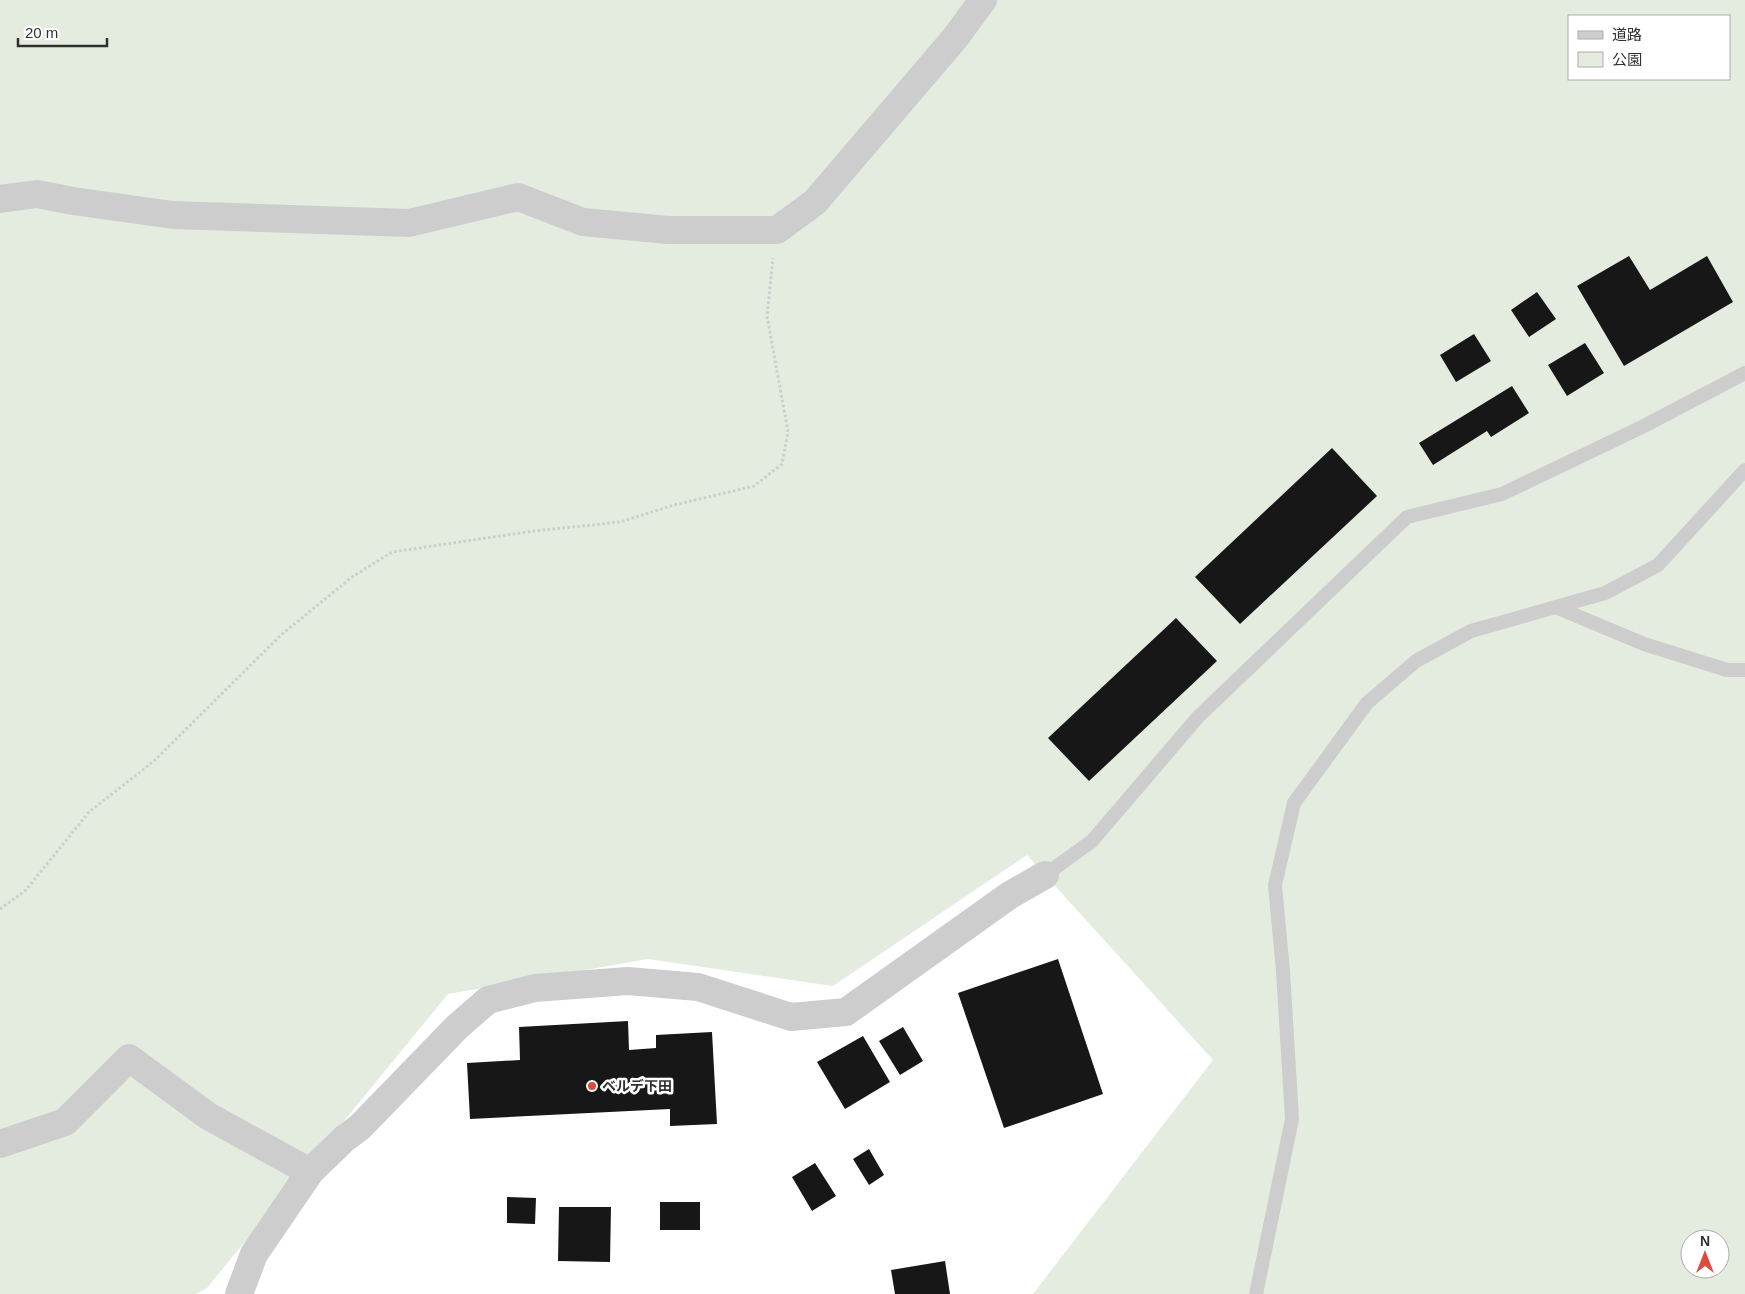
<svg xmlns="http://www.w3.org/2000/svg" width="1745" height="1294" font-family="Arial,'Noto Sans JP',sans-serif">
<style>
.green{fill:#e4ecdf;fill-rule:evenodd}
.building{fill:#171717}
.lines{fill:none;stroke-linecap:round;stroke-linejoin:round}
.path{stroke:#cdcdcd;stroke-width:3;stroke-dasharray:2.5 2.5;stroke-linecap:butt}
.service{stroke:#cdcdcd;stroke-width:14}
.minor{stroke:#cdcdcd;stroke-width:28}
.poi-dot{fill:#dc4b3e;stroke:#fff;stroke-width:2}
.labels{text-anchor:middle;stroke-width:5;stroke-linejoin:round;paint-order:stroke}
.poi-label{font-size:14px;font-weight:bold;fill:#303030;stroke:#fff;text-anchor:start}
</style>
<rect width="100%" height="100%" fill="#fff"/>
<path class="green" d="M0,0h1745v1294h-712l180,-234 -186,-205 -194,131 -185,-27 -200,35 -241,294 -11,6h-196zM1569,16h160v63h-160zM1690,1239h30v30h-30z"/>
<path class="building" d="M1629,256l21,34 57,-34 26,46 -109,64 -47,-80z
M1537,292l19,27 -27,18 -18,-27z
M1474,334l17,27 -35,21 -16,-27z
M1585,343l19,30 -37,23 -19,-31z
M1512,386l17,27 -38,24 -4,-6 -54,34 -14,-22z
M1332,448l45,48 -137,128 -45,-47z
M1176,618l41,43 -128,120 -41,-43z
M1058,959l45,135 -99,34 -46,-135z
M628,1021l1,29 27,-2v-13l56,-3 5,92 -47,2v-17l-200,10 -3,-56 53,-3 -1,-33z
M903,1027l20,34 -23,14 -21,-34z
M863,1036l27,46 -45,27 -28,-47z
M869,1149l15,26 -15,10 -16,-26z
M815,1163l21,33 -24,15 -20,-34z
M507,1197l29,1 -1,26 -28,-1z
M660,1202h40v28h-40z
M559,1207h52l-1,55 -52,-1z
M945,1261l5,33h-55l-4,-24z"/>
<g class="lines">
<path class="path" d="M0,909l26,-19 63,-78 65,-51 127,-126 71,-58 40,-25 142,-21 86,-9 54,-17 80,-19 28,-22 6,-32 -21,-116 6,-58"/>
<path class="service" d="M1558,608l86,36 83,26h18
M1045,875l47,-34 106,-124 209,-200 95,-23 140,-67 103,-54
M1256,1294l36,-175 -9,-148 -8,-86 19,-82 73,-100 49,-42 55,-30 134,-38 53,-28 87,-95"/>
<path class="minor" d="M0,199l37,-5 36,7 100,14 236,8 109,-26 65,25 85,8h109l38,-28 140,-164 28,-38
M0,1144l65,-22 64,-64 79,58 102,56
M239,1294l15,-40 56,-82 34,-33 16,-12 97,-100 31,-27 47,-12 93,-7 70,6 93,30 55,-5 164,-117 35,-20"/>
</g>
<circle class="poi-dot" cx="592" cy="1086" r="5"/>
<g class="labels">
<g class="poi-label">
<text x="602" y="1091">ベルデ下田</text>
</g>
</g>
<rect x="1568" y="15" width="162" height="65" fill="#ffffff" stroke="#acacac"/>
<rect x="1578" y="31" width="25" height="8" fill="#cdcdcd" stroke="#acacac"/>
<text x="1612" y="40" font-size="15" fill="#303030">道路</text>
<rect x="1578" y="52" width="25" height="15" fill="#e4ecdf" stroke="#acacac"/>
<text x="1612" y="65" font-size="15" fill="#303030">公園</text>
<g transform="translate(1705 1254)"><circle r="24" fill="#ffffff" stroke="#acacac"/>
<path d="M0-4L9 19L0 12L-9 19Z" fill="#dc4b3e"/>
<text y="-8" font-size="14" font-weight="bold" text-anchor="middle" fill="#303030">N</text>
</g>
<path d="M18 38v8h89v-8" fill="none" stroke="#303030" stroke-width="2.5"/>
<text x="25" y="38" font-size="15" fill="#303030" stroke="#ffffff" stroke-width="4" paint-order="stroke">20 m</text>
</svg>
